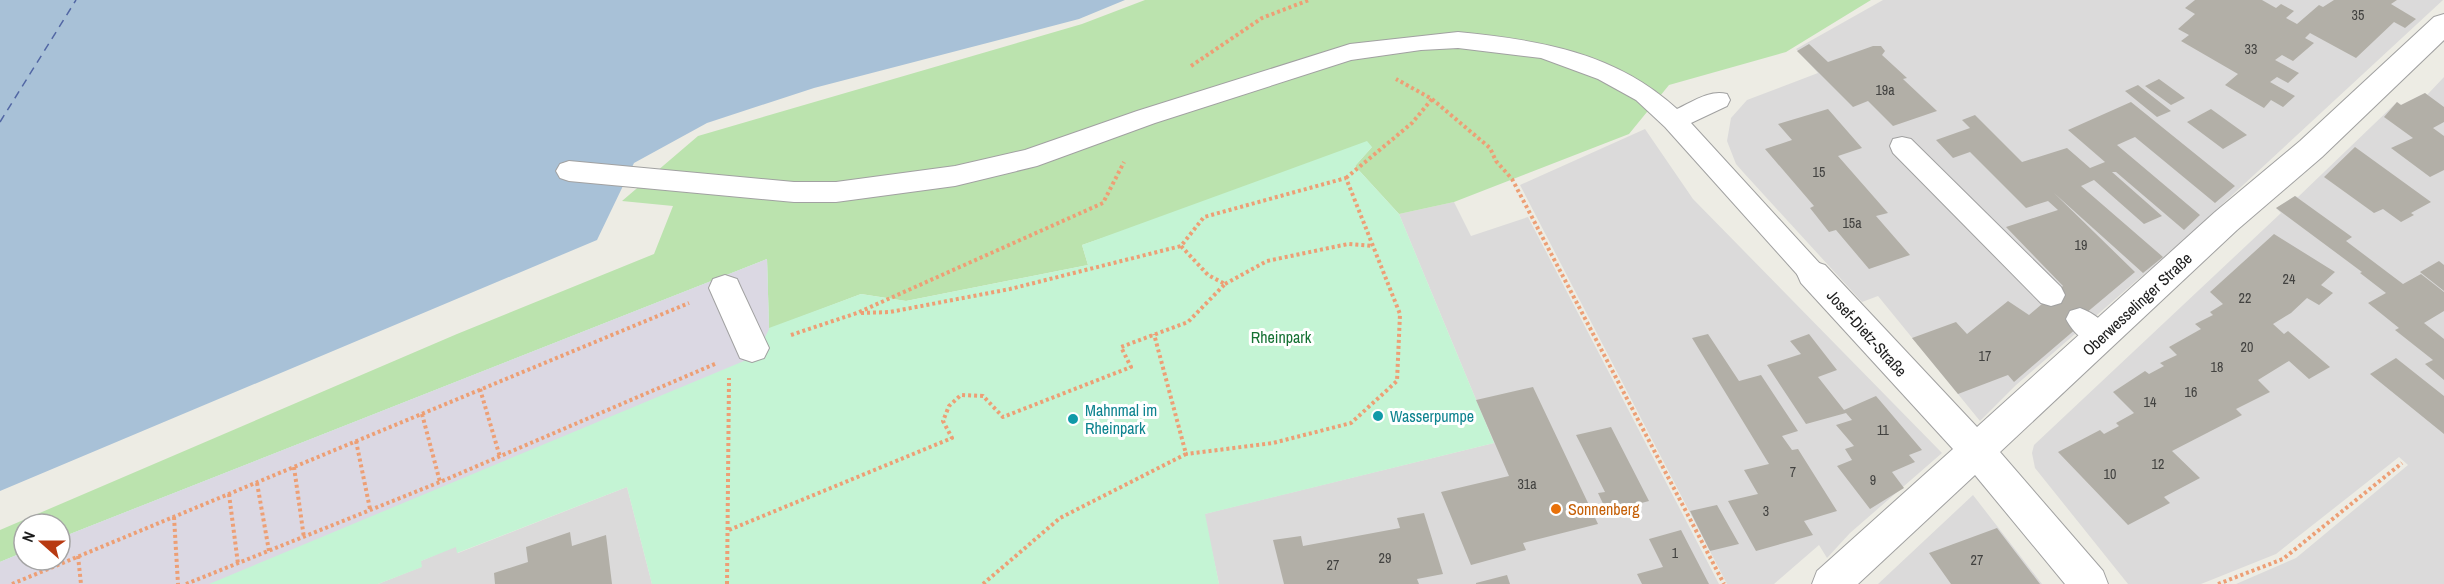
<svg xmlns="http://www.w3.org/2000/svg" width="2444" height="584" font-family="'Archivo Narrow',sans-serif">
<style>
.residential{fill:#dbdada}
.grass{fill:#bbe3ae}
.park{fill:#c4f4d4}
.plaza{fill:#dbd8e3}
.water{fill:#a8c1d7}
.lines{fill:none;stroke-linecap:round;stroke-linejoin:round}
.ferry{stroke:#5267a4;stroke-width:1.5;stroke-dasharray:8 6;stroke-linecap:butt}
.building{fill:#b2afa7}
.lane-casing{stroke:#a1a1a1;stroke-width:2}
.street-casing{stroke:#a1a1a1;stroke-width:2}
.path{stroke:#ed9f75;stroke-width:4;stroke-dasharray:3 3;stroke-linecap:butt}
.lane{fill:#fff;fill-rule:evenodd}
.street{fill:#fff;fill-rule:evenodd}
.culture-dot{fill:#0f9aa8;stroke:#fff;stroke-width:2}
.food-dot{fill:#e8710a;stroke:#fff;stroke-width:2}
.labels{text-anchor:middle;stroke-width:6;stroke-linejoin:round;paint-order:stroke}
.number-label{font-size:14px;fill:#424240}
.street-label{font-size:16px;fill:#1d1d1d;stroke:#fff}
.park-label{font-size:16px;fill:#157133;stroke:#fff}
.culture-label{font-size:16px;fill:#0d838f;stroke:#fff;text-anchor:start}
.food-label{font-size:16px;fill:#c56008;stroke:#fff;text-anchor:start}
</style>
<rect width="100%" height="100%" fill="#edece4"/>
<path class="residential" d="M1883,0h560l-255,236 -172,149 -36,36 -102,-125 -16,6 -119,-130 -7,-8 -9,-23 4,-23 16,-18 71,-27 -22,-24z
M2444,77v507h-208l60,-26 112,-93 -9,-8 -123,97 -75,30h-73l-93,-116 -3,-15 2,-8 247,-232 -5,-5 19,-12 3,1 99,-95 4,3 24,-12 2,2z
M1645,129l48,70 249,254 -92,80 -23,25 -8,-13 -45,39h-47l-207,-399z
M1454,202l17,34 57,-19 191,367h-500l-15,-70 290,-71 -95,-229z
M627,487l25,97h-274l43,-17v-6l35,-15 2,7z
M1973,495l69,89h-164z"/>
<path class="grass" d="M1145,0h726l-85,52 -117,33 -40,49 -175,68 -55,12 -44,-48 17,-19 -290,98 6,20 -182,36 -45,-7 -92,35 -2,-70 -707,279v-14h-36v28l-24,10v-32l457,-196 197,-80 19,-48 -51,-5 76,-65 384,-112z"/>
<path class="park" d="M1367,141l5,6 -17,19 44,48 95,229 -289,71 14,70h-567l-25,-97 -170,66 -1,-6 -35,14 1,6 -44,17h-378v-22l24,-10v8h36v-22l707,-279 2,69 92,-34 45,7 182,-36 -6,-20z"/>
<path class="plaza" d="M767,259l2,70 -13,27 -547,228h-209v-22l24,-10v8h36v-22z"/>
<path class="water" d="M0,0h1125l-46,19 -265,69 -107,35 -73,40 -37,77 -597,251z"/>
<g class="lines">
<path class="ferry" d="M0,122l76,-122"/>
</g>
<path class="building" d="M2195,0h67l14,8 5,-4 13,7 -8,7 11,6 22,-19 4,2 11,-7h63l-6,4 25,15 -11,9 -11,-6 -38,36 -46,-25 -5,5 9,5 -21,18 -11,-6 -7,5 24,13 -11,10 -11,-6 -7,5 25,14 -12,11 -12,-7 -7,8 -39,-23 13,-11 -57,-33 8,-6 -11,-6 17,-15 -10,-6z
M1809,44l19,18 45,-16h8l4,5 -3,4 25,23 -4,1 34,32 -44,15 -25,-25 -15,6 -56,-56z
M2159,79l26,19 -14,7 -26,-19z
M2138,85l33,26 -14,6 -32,-26z
M2425,93l19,14v15l-11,6 11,8v34l-14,7 -39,-29 22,-10 -29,-21 13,-15 4,3z
M2131,102l104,84 -20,17 -80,-66 -18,8 83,70 -16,15 -68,-58h-4l50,44 -18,8 -50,-44 -13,6 82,71 -20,16 -89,-80 81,79 -62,52 4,4 -63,54 -6,-7 -50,19 -46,-56 44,-16 11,12 41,-33 21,14 34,-29 -57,-59 52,-17 -10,-9 -22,7 -56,-56 -17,6 -17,-18 34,-12 -8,-8 13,-5 47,47 45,-14 23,20 15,-6 -37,-32z
M1828,109l34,39 -24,8 50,57 -12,3 34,39 -41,14 -33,-39 -7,2 -19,-24 4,-2 -49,-57 27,-9 -14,-16z
M2211,109l36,26 -24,14 -36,-27z
M2355,147l76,55 -20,11 3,2 -13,7 -18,-13 -9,4 -50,-36z
M2295,196l57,41 -6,4 57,43 18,-10 23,18v19l-20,12 20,16v41l-19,-16 8,-4 -38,-30 4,-2 -31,-25 18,-10 -26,-20 2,-1 -86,-64z
M2274,234l61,38 -14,13 12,8 -14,12 -12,-7 -16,15 -18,11 11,10 4,-3 42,36 -21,12 -20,-18 -31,19 12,12 -34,17 6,6 -70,36 28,27 -36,19 6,6 -42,22 -70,-73 42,-22 4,4 15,-8 -3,-3 18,-10 -21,-21 32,-21 4,3 15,-8 -4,-3 17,-8 -8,-8 32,-18 -6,-5 18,-9 -3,-3 13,-8 -13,-12z
M2439,261l5,4v26l-24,-19z
M1708,334l31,47 22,-6 37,56 -16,5 10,14 6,-1 39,62 -33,10 9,14 -57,16 -28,-50 30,-7 -14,-24 25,-6 -77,-126z
M1809,334l28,36 -19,7 26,33 32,-14 46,54 -13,5 6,7 -23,10 12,16 -34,21 -33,-43 15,-6 -7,-11 9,-3 -18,-21 16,-5 -6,-7 -40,11 -39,-59 34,-11 -11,-13z
M2396,358l48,38v38l-74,-60z
M1533,387l65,137 -75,19 3,7 -55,15 -30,-73 68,-16 -33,-76z
M1611,427l38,74 -42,11 -9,-19 7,-1 -29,-57z
M1717,505l22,39 -29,7 -20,-40z
M1424,513l19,61 -26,5 2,5h-135l-11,-44 28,-4 2,10 97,-18 -3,-10z
M1997,528l43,56h-89l-22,-31z
M1681,530l28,54h-67l-5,-10 26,-7 -14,-28z
M570,532l2,14 34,-11 6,49h-117l-1,-11 34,-11 -2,-15z
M1507,575l3,9h-34v-1z"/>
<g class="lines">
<defs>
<path id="lane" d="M1458,32c81,8 157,20 219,77 15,-7 33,-20 50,-15l3,6 -3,6 -36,17 131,143 4,8 -4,8 -9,3 -9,-3 -139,-155 -29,-27 -38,-21 -57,-21 -83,-10 -37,2 -70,10 -196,63 -118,43 -82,20 -119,16h-42l-225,-21 -9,-3 -4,-7 4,-7 9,-3 225,21h42l119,-16 70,-16 112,-39 213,-67z
M1902,137l9,2 150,148 4,8 -4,8 -10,3 -10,-3 -148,-150 -3,-7 3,-7z
M2080,308c14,5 28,16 35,29l-4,8c-18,6 -37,-10 -45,-26l4,-8z"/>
<path id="street" d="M2444,14v26l-122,117 -85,73 -237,222 103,119 5,13h-43l-90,-109 -117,109h-46l5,-13 136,-122 -152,-166 -4,-9 4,-9 12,-4 12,4 152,162 238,-215 85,-71 134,-124z
M725,275l12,4 4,9 28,60 -5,10 -12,4 -12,-4 -31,-70 4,-9z"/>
</defs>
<use href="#lane" class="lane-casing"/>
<use href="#street" class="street-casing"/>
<path class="path" d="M1191,66l71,-48 47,-18
M1432,99l58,49 6,13 16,18 212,405
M1346,178l66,-55 20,-24 -36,-20
M1225,284l42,-23 81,-17 24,2
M861,313l29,-1 120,-23 171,-43 23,-29 142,-39 54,136 -3,67 -46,42 -78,20 -87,11
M791,335l66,-22 246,-110 21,-41
M480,389l20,68
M422,414l18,68
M356,441l14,68
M294,467l10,71
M257,483l12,68
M229,494l9,70
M174,517l4,67
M729,530l223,-92 -9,-17 6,-15 12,-11 22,1 20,21 128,-50 -10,-20 67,-25 37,-38 -17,-9 -27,-29
M78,556l3,28
M12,584l677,-281
M186,584l254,-102 277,-119
M727,584l2,-206
M983,584l77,-66 126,-64 -32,-120
M2218,584l65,-25 119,-96"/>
<use href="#lane" class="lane"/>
<use href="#street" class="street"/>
</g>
<g class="culture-dot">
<circle cx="1378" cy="416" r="6"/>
<circle cx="1073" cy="419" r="6"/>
</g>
<circle class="food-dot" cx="1556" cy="509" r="6"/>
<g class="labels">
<g class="number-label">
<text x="2358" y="20">35</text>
<text x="2251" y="54">33</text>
<text x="1885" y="95">19a</text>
<text x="1819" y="177">15</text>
<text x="1852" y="228">15a</text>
<text x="2081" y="250">19</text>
<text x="2289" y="284">24</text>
<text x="2245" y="303">22</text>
<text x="2247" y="352">20</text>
<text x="1985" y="361">17</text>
<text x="2217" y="372">18</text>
<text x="2191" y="397">16</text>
<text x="2150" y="407">14</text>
<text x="1883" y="435">11</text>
<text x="2158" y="469">12</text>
<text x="1793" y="477">7</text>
<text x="2110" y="479">10</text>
<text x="1873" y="485">9</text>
<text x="1527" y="489">31a</text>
<text x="1766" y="516">3</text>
<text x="1675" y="558">1</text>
<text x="1385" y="563">29</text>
<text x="1977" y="565">27</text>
<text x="1333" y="570">27</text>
</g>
<g class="street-label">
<text transform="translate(2137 304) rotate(-43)" y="6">Oberwesselinger Straße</text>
<text transform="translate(1867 333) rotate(48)" y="6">Josef-Dietz-Straße</text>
</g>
<g class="park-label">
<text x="1281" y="343">Rheinpark</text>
</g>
<g class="culture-label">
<text x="1085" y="416">Mahnmal im<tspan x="1085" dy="18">Rheinpark</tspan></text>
<text x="1390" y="422">Wasserpumpe</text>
</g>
<g class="food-label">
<text x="1568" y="515">Sonnenberg</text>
</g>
</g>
<g transform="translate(42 542) rotate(291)"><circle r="28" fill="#ffffff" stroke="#a5a5a5" stroke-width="1.5"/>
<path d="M0-4.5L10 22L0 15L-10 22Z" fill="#b83a12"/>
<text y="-9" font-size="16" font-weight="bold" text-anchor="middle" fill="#1d1d1d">N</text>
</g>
</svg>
